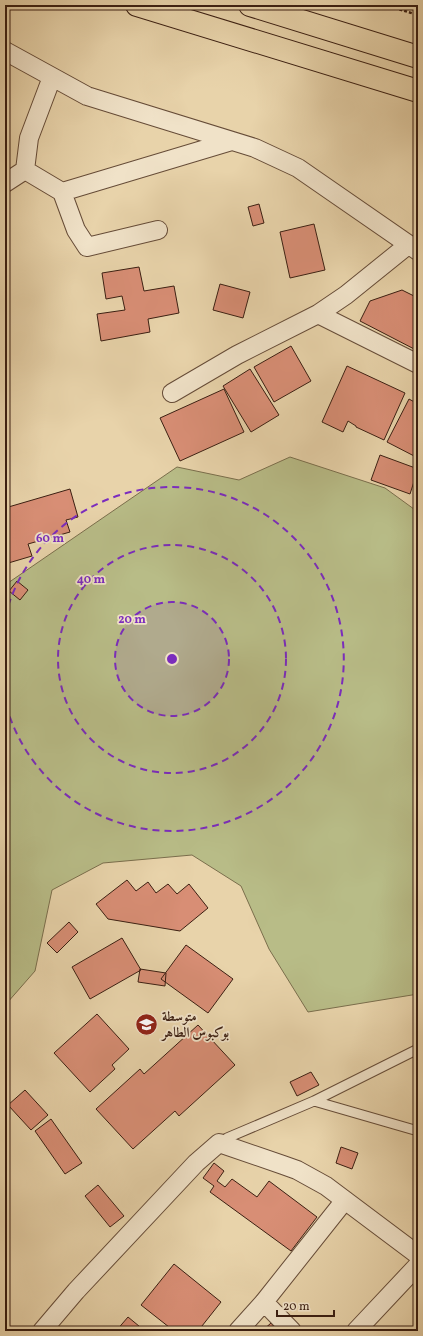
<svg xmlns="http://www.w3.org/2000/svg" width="423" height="1336" font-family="Vollkorn,Amiri,serif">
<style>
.green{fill:#b8bc87;stroke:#7a6e4c}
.building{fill:#d88e75;stroke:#3b1f12}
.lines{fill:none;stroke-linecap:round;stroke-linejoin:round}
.service-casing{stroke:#664c38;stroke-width:11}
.minor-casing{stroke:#664c38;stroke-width:20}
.trunk-casing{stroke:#3b1f12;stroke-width:24}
.path{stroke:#3b1f12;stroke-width:2.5;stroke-dasharray:3 2;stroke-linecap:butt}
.service{stroke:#f0e2c8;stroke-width:9}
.minor{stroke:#f0e2c8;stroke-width:18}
.trunk{stroke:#e8d3aa;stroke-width:22}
.ring{fill:none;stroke:#7b2cbf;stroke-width:2;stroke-dasharray:7 5}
.labels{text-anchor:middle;stroke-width:3.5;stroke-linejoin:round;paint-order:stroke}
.poi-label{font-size:14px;font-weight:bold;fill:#3b1f12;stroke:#f0e2c8;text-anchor:start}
.centre{fill:#7b2cbf;stroke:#f0e2c8;stroke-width:2}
.ring-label{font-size:12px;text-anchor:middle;font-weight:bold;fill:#7b2cbf;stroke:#f0e2c8;stroke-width:3.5;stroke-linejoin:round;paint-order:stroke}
</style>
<rect width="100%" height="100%" fill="#e8d3aa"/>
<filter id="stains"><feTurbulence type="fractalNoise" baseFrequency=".005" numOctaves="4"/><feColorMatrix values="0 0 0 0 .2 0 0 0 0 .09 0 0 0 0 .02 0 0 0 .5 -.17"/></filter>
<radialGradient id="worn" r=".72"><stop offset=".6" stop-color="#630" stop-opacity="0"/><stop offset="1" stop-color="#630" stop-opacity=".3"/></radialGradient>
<path class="green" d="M290,457l95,31 33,24v482l-110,18 -39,-63 -28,-63 -49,-31 -89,8 -51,27 -17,81 -28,32 -2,-1v-417l172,-118 62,13z"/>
<path class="building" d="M259,204l5,19 -11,3 -5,-19z
M314,224l11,46 -35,8 -10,-46z
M139,267l5,24 30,-5 5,27 -31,6 2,13 -49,9 -4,-27 28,-4 -3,-14 -16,3 -4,-26z
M220,284l30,8 -7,26 -30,-8z
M402,290l16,8v53l-58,-30 10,-20z
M291,346l20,35 -37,21 -20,-35z
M347,366l58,27 -21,47 -28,-13v-1l-8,-5 -5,11 -21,-10z
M250,369l29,46 -28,17 -28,-46z
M224,389l20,43 -64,29 -20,-43z
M409,399l9,5v54l-31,-16z
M380,455l38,14 -8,25 -39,-14z
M70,489l8,28 -12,3 4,12 -42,12 4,12 -27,8v-56z
M17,581l11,9 -8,10 -11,-9z
M127,880l9,11 12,-9 8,11 12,-9 9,10 12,-10 19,24 -28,23 -72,-12 -12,-15z
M69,922l9,10 -21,21 -10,-10z
M122,938l19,32 -51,29 -18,-32z
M186,945l47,34 -25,34 -47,-34z
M140,969l26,4 -1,13 -27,-4z
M97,1014l32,35 -17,16 3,4 -25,23 -36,-39z
M198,1025l37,40 -56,51 -4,-5 -42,38 -37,-40 44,-40 4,5z
M311,1072l8,13 -22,11 -7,-14z
M25,1090l23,25 -17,15 -23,-25z
M51,1119l31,44 -17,11 -30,-43z
M341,1147l17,6 -6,16 -16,-6z
M214,1163l10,8 -7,10 8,6 7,-8 25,18 12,-16 48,36 -26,34 -81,-59 4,-6 -11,-8z
M98,1185l26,31 -14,11 -25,-31z
M174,1264l47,38 -23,29h-24l-33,-26z
M128,1317l17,14h-29z
M271,1323l7,8h-16z"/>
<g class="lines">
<defs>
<path id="service" d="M314,1101l104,30
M219,1143l8,-5 87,-37 104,-52"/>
<path id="minor" d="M5,51l82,45 168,52 43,20 120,83
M25,170l37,22 170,-51
M5,183l20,-13 4,-32 23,-61
M62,192l14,38 11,17 71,-17
M318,314l100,50
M172,393l65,-38 81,-41 28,-19 62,-50
M264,1302l28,29
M42,1331l34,-40 120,-128 23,-20 64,22 14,5 29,16 92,69
M238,1331l26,-29 81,-102
M356,1331l62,-66"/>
<path id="trunk" d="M137,5l281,86
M250,5l168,52"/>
</defs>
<use href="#service" class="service-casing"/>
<use href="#minor" class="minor-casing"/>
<use href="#trunk" class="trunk-casing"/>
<path class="path" d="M385,5l33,10"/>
<use href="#service" class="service"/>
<use href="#minor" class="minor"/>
<use href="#trunk" class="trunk"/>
</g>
<circle cx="172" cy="659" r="57" fill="#7b2cbf" fill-opacity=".12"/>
<g class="ring">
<circle cx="172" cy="659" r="57"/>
<circle cx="172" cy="659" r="114"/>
<path d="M5 617A172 172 0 1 1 5 701"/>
</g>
<defs>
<symbol id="school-disc" viewBox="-11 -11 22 22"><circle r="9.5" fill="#8f2418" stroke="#f0e2c8"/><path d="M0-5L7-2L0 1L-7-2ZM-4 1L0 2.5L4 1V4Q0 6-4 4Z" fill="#fff"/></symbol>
</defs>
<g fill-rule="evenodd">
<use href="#school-disc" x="134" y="1012" width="25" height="25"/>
</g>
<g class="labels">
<g class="poi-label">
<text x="162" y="1021">متوسطة<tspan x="162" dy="16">بوكبوس الطاهر</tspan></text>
</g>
</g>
<circle cx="172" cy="659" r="6" class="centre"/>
<g class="ring-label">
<text x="50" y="542">60 m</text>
<text x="91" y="583">40 m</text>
<text x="132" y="623">20 m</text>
</g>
<rect width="423" height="1336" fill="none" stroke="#e8d3aa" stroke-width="20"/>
<rect x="6" y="6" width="411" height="1324" fill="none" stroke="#3b1f12" stroke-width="2"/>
<rect x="10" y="10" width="403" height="1316" fill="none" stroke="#3b1f12"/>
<path d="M277 1310v6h57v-6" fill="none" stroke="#3b1f12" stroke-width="2"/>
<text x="283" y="1310" font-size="12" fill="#3b1f12" stroke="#f0e2c8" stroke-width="3" paint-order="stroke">20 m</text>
<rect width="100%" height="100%" filter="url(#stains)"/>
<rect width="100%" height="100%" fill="url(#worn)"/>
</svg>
